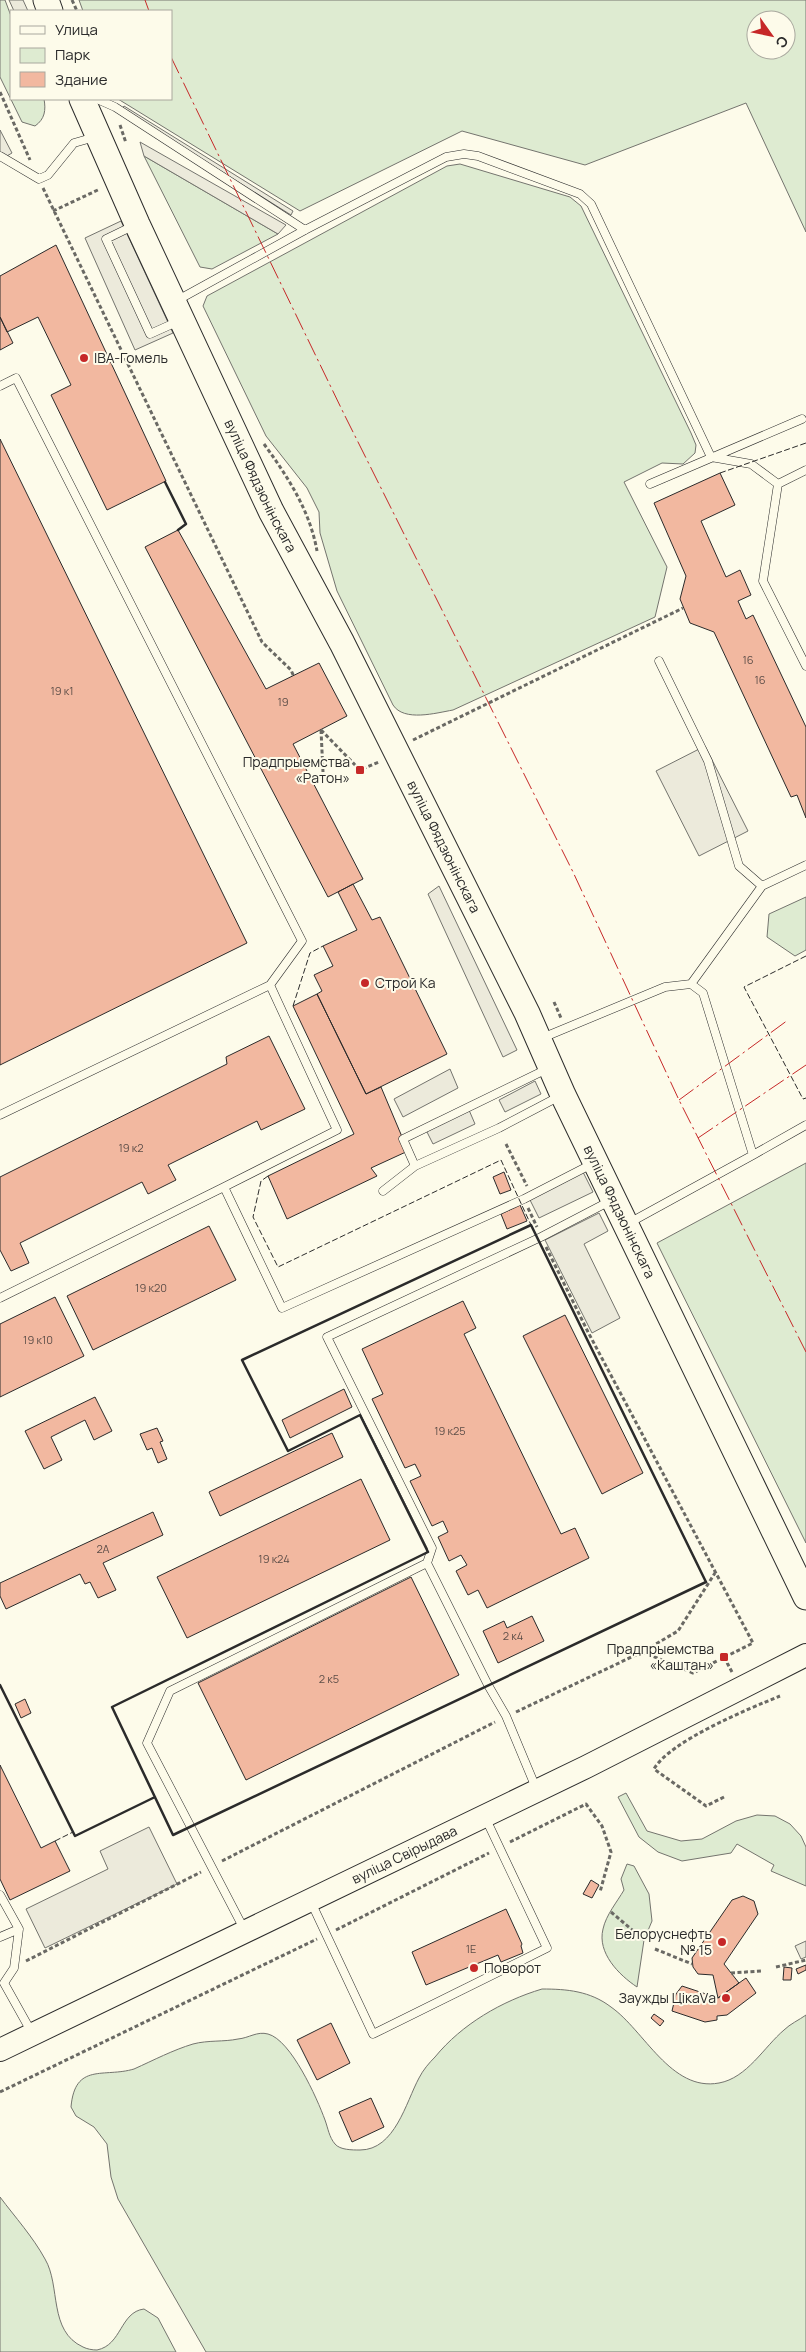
<svg xmlns="http://www.w3.org/2000/svg" width="806" height="2352" font-family="Manrope,sans-serif">
<style>
.green{fill:#deebd1;stroke:#74746e;fill-rule:evenodd}
.parking{fill:#eceadb;stroke:#74746e}
.building{fill:#f2b8a0;stroke:#2b2b2b}
.lines{fill:none;stroke-linecap:round;stroke-linejoin:round}
.service-casing{stroke:#2b2b2b;stroke-width:9}
.secondary-casing{stroke:#2b2b2b;stroke-width:24}
.primary-casing{stroke:#2b2b2b;stroke-width:27}
.path{stroke:#6a6964;stroke-width:3;stroke-dasharray:4 2.5;stroke-linecap:butt}
.service{stroke:#fdfbea;stroke-width:8}
.secondary{stroke:#fdfbea;stroke-width:22}
.primary{stroke:#fdfbea;stroke-width:25}
.fence{stroke:#2b2b2b;stroke-width:1;stroke-dasharray:6 2.5;stroke-linecap:butt}
.wall{stroke:#2b2b2b;stroke-width:2.5}
.power{stroke:#c62828;stroke-width:1;stroke-dasharray:18 4 2.5 4;stroke-linecap:butt}
.poi-dot{fill:#c62828;stroke:#fdfbea;stroke-width:2}
.labels{text-anchor:middle;stroke-width:4;stroke-linejoin:round;paint-order:stroke}
.number-label{font-size:11px;fill:#5d4e48}
.poi-label{font-size:14px;fill:#2b2b2b;stroke:#fdfbea;text-anchor:end}
.street-label{font-size:14px;fill:#2b2b2b;stroke:#fdfbea}
</style>
<rect width="100%" height="100%" fill="#fdfbea"/>
<path class="green" d="M0,0h5l6,16v83h33c2,11 1,20 -9,27l-13,-4 -22,-45z
M79,0h727v232l-60,-129 -161,62 -123,-34 -162,80 -182,-112h53v-88h-88zM756,20h30v30h-30z
M144,156l134,78 -66,35 -12,-2z
M460,164l110,33 11,9 110,227 5,12 -1,8 -12,11 -21,-1 -38,19 43,85 -12,50 -202,93c-17,3 -49,12 -60,-5l-56,-114 -17,-58 -1,-21 -12,-24 -41,-52 -63,-130 4,-10 240,-130z
M806,897v53l-11,6 -28,-19 2,-23z
M806,1163v380l-149,-300z
M626,1793l21,38 34,10 21,-2 34,-18 21,-6 18,1 15,8 11,12 5,11v39l-35,-15 3,-6 -37,-21 -6,9 -49,8 -24,-9 -19,-15 -21,-40z
M627,1864l7,2 15,28 3,27 -8,19 -7,47c-18,-12 -40,-34 -34,-58 3,-14 14,-27 21,-39l-3,-11z
M542,1989c25,0 48,2 69,18 33,23 60,85 108,76 28,-5 45,-36 65,-53 6,-6 15,-10 22,-15v337h-600l-88,-153 -7,-22 -4,-33 -13,-17 -18,-11 -5,-9c4,-45 33,-29 63,-38 20,-9 39,-19 59,-25 15,-4 31,-2 45,-5 11,-1 19,-8 30,-5 23,6 49,64 57,86 3,8 4,17 10,24 5,6 17,6 25,6 35,0 46,-48 59,-72 4,-8 10,-15 16,-21 27,-33 67,-56 107,-68z
M0,2197c15,20 33,40 45,62 16,27 3,72 38,88 4,2 9,3 14,3 25,-5 23,-38 47,-41l14,9 18,34h-176z"/>
<path class="parking" d="M9,0h14l5,11h-14z
M124,106l169,105 -2,4 -169,-106z
M0,130l12,23 -12,7z
M140,142l146,83 -8,9 -134,-78z
M121,221l52,112 -38,17 -50,-112z
M705,746l43,85 -49,25 -43,-85z
M439,886l78,164 -14,7 -75,-163z
M450,1069l8,19 -55,29 -9,-18z
M535,1081l6,13 -36,18 -6,-12z
M469,1110l6,14 -42,20 -7,-14z
M583,1172l10,20 -54,26 -10,-20z
M599,1213l9,18 -24,13 36,74 -28,15 -47,-93z
M149,1827l28,57 -132,64 -19,-39 82,-40 -8,-18z
M806,1941v16l-5,2 -6,-13z"/>
<path class="building" d="M56,245l110,236 -59,29 -56,-115 20,-10 -33,-68 -31,15 -7,-15v-41z
M0,317l13,26 -13,7z
M0,439l247,504 -247,122z
M720,473l15,32 -34,16 25,56 14,-7 11,25 -13,6 8,18 7,-4 53,112v91l-9,-23 -6,2 -77,-165 -24,-9 -10,-24 6,-23 -32,-73z
M178,530l88,159 53,-26 28,53 -54,28 70,135 -35,18 -183,-350z
M353,884l19,36 8,-3 67,137 -81,40 -49,-100 5,-3 -8,-16 19,-9 -10,-20 34,-16 -19,-38z
M317,994l49,100 15,-7 27,64 -37,17 6,8 -90,43 -19,-43 86,-42 -61,-128z
M269,1036l36,73 -44,21 -4,-9 -89,44 8,15 -28,14 -6,-12 -122,61 9,20 -18,8 -11,-21v-73l227,-113 -1,-7z
M504,1172l7,18 -11,4 -7,-17z
M520,1205l7,16 -20,8 -6,-15z
M209,1226l27,54 -143,70 -26,-54z
M55,1297l29,59 -84,41v-73z
M463,1301l13,27 -12,6 97,200 14,-6 14,30 -102,50 -9,-18 -10,5 -12,-24 11,-6 -6,-10 -12,6 -11,-24 10,-5 -5,-11 -11,5 -22,-45 11,-5 -6,-12 -10,4 -33,-69 11,-5 -21,-45z
M565,1315l78,158 -41,21 -79,-158z
M344,1389l8,18 -62,31 -8,-18z
M95,1397l17,34 -18,9 -9,-20 -34,17 11,23 -18,9 -19,-38z
M157,1428l6,13 -3,1 7,17 -9,4 -6,-15 -5,2 -7,-16z
M332,1433l11,24 -123,59 -11,-24z
M361,1479l29,61 -203,98 -30,-61z
M153,1512l10,23 -60,28 13,27 -18,8 -8,-16 -5,2 -5,-10 -74,35 -6,-13v-13z
M411,1577l48,98 -213,105 -48,-97z
M532,1616l12,25 -46,22 -15,-32 21,-10 3,7z
M25,1699l6,14 -10,5 -6,-14z
M0,1765l41,83 14,-7 15,30 -60,29 -10,-21z
M591,1880l8,5 -7,13 -9,-4z
M743,1896l11,5 4,13 -34,50 15,19 -21,15 -5,-23 -15,-1 -5,-7 -1,-9 40,-58z
M506,1909l16,35 -1,2 2,7 -22,9 -3,-7 -72,30 -14,-33z
M806,1965v5l-8,4 -2,-5z
M784,1967l8,1 -1,12h-8z
M746,1978l10,15 -29,22 -10,1v4l-12,2 -33,-11 4,-17 6,-8 36,12z
M654,2014l10,7 -4,5 -9,-8z
M331,2023l19,40 -33,17 -20,-40z
M371,2098l13,29 -32,15 -13,-30z"/>
<g class="lines">
<defs>
<path id="service" d="M97,99l18,8 190,123
M0,156l39,23 9,-4 26,-32 21,-6
M135,225l-29,14 44,95 29,-13
M176,301l129,-71 141,-73 18,-3 14,2 102,38 11,10 120,253 40,7 27,20 -15,97 43,85
M0,386l16,-8 286,563 -32,44 -270,130
M650,484l152,-65
M778,484l28,-14
M659,661l49,100 31,105 23,20
M691,984l71,-98 44,-21
M270,985l67,145 -113,57 58,121 242,-109 68,-35
M542,1038l123,-51 26,-3 12,9 50,162 -124,68
M753,1155l53,-30
M415,1166l84,-38 61,-32
M383,1191l32,-25 -12,-27 146,-71
M0,1298l224,-111
M536,1788l-30,-72 -18,-31 -61,-122 5,-15 -105,-211 214,-100 69,-36
M0,1895l19,34 -5,39 -10,15 28,50
M311,1902l62,132 174,-86 -62,-131
M244,1929l-97,-186 23,-52 257,-128
M0,1937l19,-8"/>
<g id="secondary">
<path id="s1" d="M0,2050l586,-283 220,-112"/>
</g>
<g id="primary">
<path d="M46,0l4,11"/>
<path id="s2" d="M82,99l55,125 134,287 71,132 185,370 36,82 243,502"/>
</g>
</defs>
<use href="#service" class="service-casing"/>
<use href="#secondary" class="secondary-casing"/>
<use href="#primary" class="primary-casing"/>
<path class="path" d="M72,0l5,11
M0,92l30,68
M120,125l6,18
M43,188l219,454 29,28 3,7
M53,211l47,-22
M264,444c24,33 46,67 53,107
M321,730l39,40 19,-8
M321,730l2,42
M413,740l270,-132
M554,1002l7,16
M506,1144l21,42
M528,1208l9,19
M546,1247l42,85 165,311 -60,30 -50,-21
M724,1657l8,15
M516,1712l126,-60 36,-21 37,-58
M724,1797l-18,9 -52,-37c16,-28 94,-60 126,-73
M510,1842l76,-38 16,22 9,26 -11,40
M222,1861l273,-139
M611,1912l33,28
M336,1930l153,-77
M655,1949l37,15
M26,1961l175,-89
M776,1967l30,-7
M731,1973l30,-2
M0,2092l317,-153"/>
<use href="#service" class="service"/>
<use href="#secondary" class="secondary"/>
<use href="#primary" class="primary"/>
<path class="fence" d="M720,473l86,-30
M806,956l-62,31 59,112 3,-1
M293,1006l17,-53 13,-7
M268,1176l-7,5 -8,36 25,50 223,-107 30,65
M55,1841l18,-9"/>
<path class="wall" d="M165,482l21,42 -8,6
M531,1225l175,357 -533,253 -61,-128 316,-155 -68,-137 -72,36 -46,-91z
M0,1685l75,151 80,-39"/>
<path class="power" d="M145,0l4,11
M171,57l173,357 229,458 106,228 127,252
M679,1100l109,-80
M698,1138l108,-73"/>
</g>
<g class="poi-dot">
<circle cx="84" cy="358" r="5"/>
<rect x="355" y="765" width="10" height="10" rx="2.5"/>
<circle cx="365" cy="983" r="5"/>
<rect x="719" y="1652" width="10" height="10" rx="2.5"/>
<circle cx="722" cy="1942" r="5"/>
<circle cx="474" cy="1968" r="5"/>
<circle cx="726" cy="1998" r="5"/>
</g>
<g class="labels">
<g class="number-label">
<text x="748" y="664">16</text>
<text x="760" y="684">16</text>
<text x="62" y="695">19 к1</text>
<text x="283" y="706">19</text>
<text x="131" y="1152">19 к2</text>
<text x="151" y="1292">19 к20</text>
<text x="38" y="1344">19 к10</text>
<text x="450" y="1435">19 к25</text>
<text x="103" y="1553">2А</text>
<text x="274" y="1563">19 к24</text>
<text x="513" y="1640">2 к4</text>
<text x="329" y="1683">2 к5</text>
<text x="471" y="1953">1Е</text>
</g>
<g class="poi-label">
<text x="94" y="363" text-anchor="start">IBA-Гомель</text>
<text x="350" y="767">Прадпрыемства<tspan x="350" dy="16">«Ратон»</tspan></text>
<text x="375" y="988" text-anchor="start">Строй Ка</text>
<text x="714" y="1654">Прадпрыемства<tspan x="714" dy="16">«Каштан»</tspan></text>
<text x="712" y="1939">Белоруснефть<tspan x="712" dy="16">№ 15</tspan></text>
<text x="484" y="1973" text-anchor="start">Поворот</text>
<text x="716" y="2003">Заужды ЦікаVа</text>
</g>
<g class="street-label">
<text dy="5" stroke="none"><textPath href="#s2" startOffset="426">вуліца Фядзюнінскага</textPath></text>
<text dy="5" stroke="none"><textPath href="#s2" startOffset="831">вуліца Фядзюнінскага</textPath></text>
<text dy="5" stroke="none"><textPath href="#s2" startOffset="1236">вуліца Фядзюнінскага</textPath></text>
<text dy="5" stroke="none"><textPath href="#s1" startOffset="449">вуліца Свірыдава</textPath></text>
</g>
</g>
<rect x="10" y="10" width="162" height="90" fill="#fdfbea" stroke="#a9a89e"/>
<rect x="20" y="26" width="25" height="8" fill="#fdfbea" stroke="#a9a89e"/>
<text x="55" y="35" font-size="15" fill="#2b2b2b">Улица</text>
<rect x="20" y="48" width="25" height="15" fill="#deebd1" stroke="#a9a89e"/>
<text x="55" y="60" font-size="15" fill="#2b2b2b">Парк</text>
<rect x="20" y="72" width="25" height="15" fill="#f2b8a0" stroke="#a9a89e"/>
<text x="55" y="85" font-size="15" fill="#2b2b2b">Здание</text>
<g transform="translate(771 35) rotate(123)"><circle r="24" fill="#fdfbea" stroke="#a9a89e"/>
<path d="M0-4L9 19L0 12L-9 19Z" fill="#c62828"/>
<text y="-8" font-size="14" font-weight="bold" text-anchor="middle" fill="#2b2b2b">С</text>
</g>
</svg>
